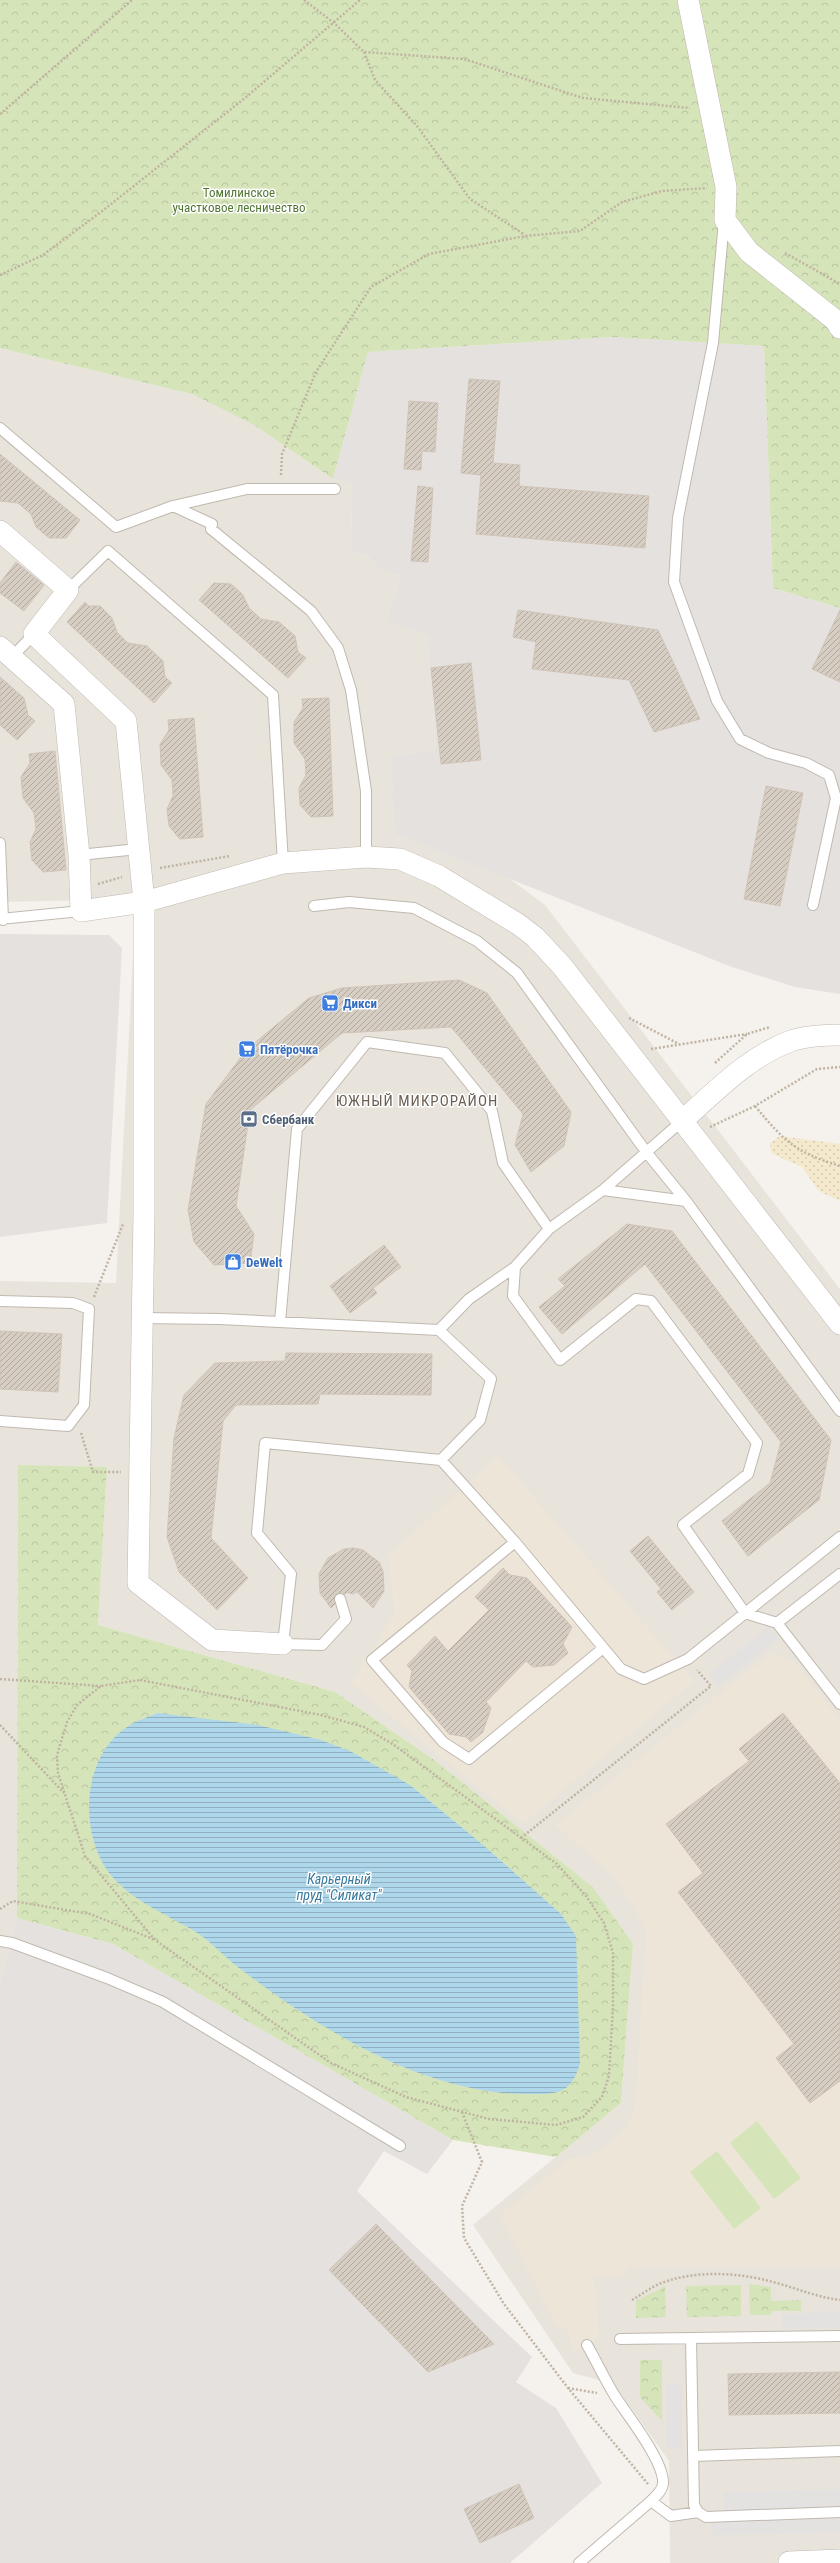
<svg xmlns="http://www.w3.org/2000/svg" width="840" height="2563" font-family="'Roboto Condensed',sans-serif">
<style>
.residential{fill:#e8e3db}
.industrial{fill:#e5e1de}
.education{fill:#ede5d8}
.forest{fill:url(#forest-crowns)}
.sand{fill:url(#sand-dots)}
.pitch{fill:#d5e5b9}
.parking{fill:#e4e2e0}
.water{fill:url(#water-rules)}
.building{fill:url(#building-hatch);stroke:#d0c4b7}
.lines{fill:none;stroke-linecap:round;stroke-linejoin:round}
.service-casing{stroke:#c0b9b0;stroke-width:12}
.minor-casing{stroke:#c0b9b0;stroke-width:22}
.path{stroke:#c0b3a2;stroke-width:2.5;stroke-dasharray:2 2;stroke-linecap:butt}
.service{stroke:#fff;stroke-width:10}
.minor{stroke:#fff;stroke-width:21}
.labels{text-anchor:middle;stroke-width:3;stroke-linejoin:round;paint-order:stroke}
.park-label{font-size:13px;fill:#517732;stroke:#fff}
.shop-label{font-size:13px;font-weight:bold;fill:#366cbe;stroke:#fff;text-anchor:start}
.service-label{font-size:13px;font-weight:bold;fill:#4e5e75;stroke:#fff;text-anchor:start}
.water-label{font-size:14px;font-style:italic;fill:#38799d;stroke:#fff}
.quarter-label{font-size:15px;letter-spacing:1px;fill:#6b5f53;stroke:#fff}
</style>
<defs>
<pattern id="forest-crowns" width="20" height="18" patternUnits="userSpaceOnUse"><rect width="20" height="18" fill="#d5e5b9"/><path d="M2 6a3 3 0 1 1 6 0M12 15a3 3 0 1 1 6 0" fill="none" stroke="#b8c6a0"/></pattern>
<pattern id="sand-dots" width="8" height="8" patternUnits="userSpaceOnUse"><rect width="8" height="8" fill="#f5e9cd"/><path d="M2 2h.1M6 6h.1" fill="none" stroke="#d4c9b1" stroke-width="1.8" stroke-linecap="round"/></pattern>
<pattern id="water-rules" width="6" height="5" patternUnits="userSpaceOnUse"><rect width="6" height="5" fill="#afd7eb"/><path d="M0 2.5h6" fill="none" stroke="#90b0bf"/></pattern>
<pattern id="building-hatch" width="6" height="6" patternUnits="userSpaceOnUse"><rect width="6" height="6" fill="#d6cdc3"/><path d="M-1 1l2-2M0 6l6-6M5 7l2-2" fill="none" stroke="#b0a89f"/></pattern>
</defs>
<rect width="100%" height="100%" fill="#f5f2ed"/>
<path class="residential" d="M0,348l192,46 62,31 79,54 18,4 1,68 16,5 10,12 24,9 25,57 9,115 -46,8 3,35 152,113 295,384v1274h-170l-1,-102 -55,-77 -41,-11 -100,-148 148,-122 12,-159 -40,-57 -160,-128 -98,-67 -237,-67 9,-158 -89,-1 -1,452 -17,64v-701l116,2 20,-384 -136,3z"/>
<path class="industrial" d="M612,337l152,9 9,242 67,20v386l-45,-7 -63,-20 -336,-133 -6,-77 46,-8 -9,-114 -40,-14 15,-44 -24,-9 -10,-12 -16,-5 -1,-68 -18,-4 35,-127z
M0,934l109,1 13,13 -15,275 -107,14z
M17,1918l96,26 340,196 -26,34 -43,-23 -27,40 175,166 -16,25 40,26 46,75 -92,80h-510v-581z"/>
<path class="education" d="M498,1456l196,225 -171,143 -172,-141 44,-70 -7,-57z
M771,1653l22,7 47,60v547h-213l-2,11 -31,-1 5,60 -24,14 -10,-24 -9,-1 -56,-111 69,-57 19,-1 23,-15 14,-14 10,-19 11,-179 -14,-26 -19,-28 -58,-51z"/>
<path class="forest" d="M0,0h840v608l-67,-20 -9,-242 -152,-9 -244,15 -35,127 -79,-54 -62,-31 -192,-46z
M18,1465l89,2 -9,158 237,67 98,67 160,128 40,57 -12,159 -65,54 -103,-17 -340,-196 -96,-26z
M749,2284l22,3v14l30,-1v11h-29l-1,4h-21z
M741,2285v31l-54,1 -1,-31z
M665,2286l1,31 -30,1v-17z
M640,2360h22v61l-22,-24z"/>
<path class="sand" d="M780,1136l60,8v57l-21,-10 -17,-24 -31,-14 -1,-10z"/>
<path class="pitch" d="M757,2121l44,57 -27,21 -44,-56z
M717,2151l44,57 -27,21 -44,-57z"/>
<path class="parking" d="M768,1627l10,12 -60,47 -9,-12z
M840,2312v16l-57,1 -1,-15z
M666,2384h16v64h-15z
M840,2489v44l-128,2 -1,-15h13v-28z"/>
<path class="water" d="M157,1713l101,12 63,15 29,11 60,34 72,59 79,70 15,22 4,127c-9,34 -26,31 -57,31 -103,-2 -205,-66 -284,-126 -14,-11 -26,-24 -40,-34 -33,-21 -80,-37 -98,-74 -21,-42 -16,-108 29,-135 8,-5 19,-8 27,-12z"/>
<path class="building" d="M469,379l31,2 -7,82 27,2 -1,21 130,10 -4,52 -169,-14 5,-59 -20,-2z
M409,401l29,2 -3,49 -13,-1 -1,19 -17,-1z
M0,454l80,66 -14,18h-17l-13,-11 -5,-13 -13,-11 -18,-2z
M418,486l15,2 -5,74 -17,-1z
M16,562l28,23 -20,26 -24,-18v-10z
M214,583l17,1 12,11 6,13 12,11 18,3 16,14 3,16 8,6 -18,20 -89,-78z
M85,602l4,4h11l12,12 5,14 11,11 19,3 16,15 2,16 7,6 -18,20 -87,-81z
M518,610l140,20 42,89 -46,13 -25,-52 -97,-11 4,-27 -23,-5z
M840,610v72l-28,-13z
M471,663l10,97 -40,4 -10,-96z
M0,677l24,21 4,17 7,6 -18,19 -17,-15z
M329,698l4,118 -22,1 -11,-12 -1,-17 7,-13 -1,-16 -11,-16v-21l9,-14 -1,-9z
M194,718l9,119 -23,2 -11,-13 -2,-17 6,-13 -1,-16 -11,-15 -1,-21 9,-14 -1,-10z
M55,751l11,119 -23,2 -11,-12 -2,-18 6,-13 -2,-16 -11,-15 -2,-21 9,-14 -1,-9z
M766,786l37,7 -23,113 -36,-7z
M459,980l28,13 84,119 -7,34 -33,26 -16,-27 8,-31 -72,-87 -109,6 -92,77 -14,96 18,28 -4,29 -36,2 -20,-23 -6,-32 18,-106 41,-55 62,-51 33,-10z
M627,1224l45,7 159,209 -12,60 -71,56 -26,-35 48,-38 11,-41 -136,-178 -83,70 -23,-27 26,-21 -7,-7z
M384,1245l17,22 -28,21 4,5 -27,20 -20,-27z
M0,1331l62,3 -4,58 -58,-3z
M286,1353l146,1 -1,41 -111,-1 -2,10 -82,1 -13,16 -12,117 37,40 -31,32 -38,-38 -12,-35 7,-99 10,-43 31,-32 70,-2z
M648,1536l46,56 -22,18 -15,-18 4,-3 -31,-38z
M353,1548l10,2 16,12 4,9 1,20 -11,17 -16,-16 -5,2 -5,-2 -2,2h-9l-1,10 -4,4 -11,-15 -1,-19 9,-16 16,-9z
M503,1568l7,7 17,3 45,49 -9,17 5,9 -14,12 -21,2 -7,-6 -40,41 5,6 -8,24 -12,10 -5,-5 -17,-3 -40,-47 3,-16 -5,-6 28,-29 13,15 41,-41 -14,-13z
M783,1713l57,70v298l-30,22 -34,-45 18,-14 -116,-152 25,-19 -37,-49 83,-63 -10,-12z
M376,2224l118,120 -66,28 -99,-102z
M840,2372v41l-111,2 -1,-41z
M519,2484l15,34 -54,25 -16,-34z"/>
<g class="lines">
<defs>
<path id="service" d="M724,221l-11,122 -35,175 -4,64 43,119 23,38 29,14 37,10 23,12 7,23 -23,107
M0,428l116,99 57,-21 74,-17h88
M173,506l39,18 -1,5 100,82 27,37 13,42 15,101v66
M68,590l40,-39 165,144 10,168
M12,657l22,-23
M0,843l3,77
M79,855l59,-6
M314,906l35,-4 65,6 63,33 40,32 130,180 39,48 154,210
M0,919l81,-8
M603,1190l83,11
M515,1267l-2,29 47,64 76,-61 15,2 106,142 -9,31 -65,51 62,88 32,10 63,81
M0,1301l73,2 16,6 -5,96 -16,21 -68,-5
M141,1318l78,1 220,11 52,49 -11,41 -39,40
M280,1322l17,-193 70,-87 78,11 47,58 11,52 46,66
M439,1330l30,-31 46,-32 34,-38 54,-39 79,-69
M515,1542l-143,118 71,82 26,17 133,-110
M340,1599l6,20 -24,26 -39,-1 8,-70 -34,-41 8,-90 176,17 74,82 106,127 23,10 44,-20 152,-122
M777,1623l63,-49
M0,1941l12,2 95,35 56,24 237,144
M691,2338l3,167 4,7 8,5 134,-5
M620,2339l220,-3
M587,2345c10,17 18,35 28,51 12,19 50,66 48,88 -1,7 -7,12 -12,17
M693,2456l147,-5
M579,2563l72,-62 20,15 27,-4"/>
<path id="minor" d="M688,0l38,187 -1,33 24,32 86,68 5,8
M0,531l68,59 -34,44 92,87 18,181v311l-6,370 74,57 71,4
M0,647l64,57 15,151 2,56 63,-9 139,-39 83,-6 34,2 39,17 79,48 17,13 27,29 278,358
M682,1121c33,-29 67,-65 109,-80 15,-5 33,-6 49,-6
M789,2562l51,-2"/>
</defs>
<use href="#service" class="service-casing"/>
<use href="#minor" class="minor-casing"/>
<path class="path" d="M304,0l30,23 30,29 100,7 119,39 107,10
M364,52l11,28 42,46 53,73 55,36
M0,114l132,-114
M785,253l55,31
M0,275l43,-20 58,-43 144,-114 115,-98
M281,475l1,-21 34,-82 55,-85 58,-33 96,-18 55,-5 42,-29 40,-11 45,-3
M160,868l70,-12
M98,884l24,-7
M629,1018l50,26
M651,1049l96,-15
M715,1063l32,-29 23,-7
M755,1106c30,36 40,46 85,60
M710,1127l45,-21 62,-37 23,-2
M94,1297l29,-73
M81,1433l12,39h28
M0,1679l101,7
M140,1680l181,35 43,12 30,18 163,119 29,32 18,27 9,30v53l-4,70 -7,21 -19,20 -27,8 -67,-6 -83,-22 -75,-34 -176,-123 -70,-84 -27,-83 -1,-18 10,-33 10,-17 24,-19z
M0,1725l64,68
M521,1838l190,-152 -14,-16
M0,1909l13,-8 77,13 63,25
M462,2112l20,50 -20,44 2,32 40,66 64,84 80,96
M632,2300c9,-5 18,-12 27,-16 34,-14 78,-12 114,-2 23,6 43,15 67,18
M568,2388l29,5"/>
<use href="#service" class="service"/>
<use href="#minor" class="minor"/>
</g>
<defs>
<symbol id="supermarket-square" viewBox="-11 -11 22 22"><rect x="-9" y="-9" width="18" height="18" rx="4" fill="#3f7fe0" stroke="#fff"/><path d="M-6-5.5h2.5l.6 2H6L4.5 2H-2.5L-4.4-4H-6ZM-1.5 3.2a1.3 1.3 0 1 0 .1 0ZM3 3.2a1.3 1.3 0 1 0 .1 0Z" fill="#fff"/></symbol>
<symbol id="bank-square" viewBox="-11 -11 22 22"><rect x="-9" y="-9" width="18" height="18" rx="4" fill="#5c6f8a" stroke="#fff"/><path d="M-6-4H6V4H-6ZM0-2.3a2.3 2.3 0 1 0 0 4.6a2.3 2.3 0 1 0 0-4.6Z" fill="#fff"/></symbol>
<symbol id="shop-square" viewBox="-11 -11 22 22"><rect x="-9" y="-9" width="18" height="18" rx="4" fill="#3f7fe0" stroke="#fff"/><path d="M-5-2.5h2.3a2.7 3.5 0 0 1 5.4 0H5L5.5 6h-11ZM-1.5-2.5h3a1.5 2.3 0 0 0-3 0Z" fill="#fff"/></symbol>
</defs>
<g fill-rule="evenodd">
<use href="#supermarket-square" x="320" y="993" width="20" height="20"/>
<use href="#supermarket-square" x="237" y="1039" width="20" height="20"/>
<use href="#bank-square" x="239" y="1109" width="20" height="20"/>
<use href="#shop-square" x="223" y="1252" width="20" height="20"/>
</g>
<g class="labels">
<g class="park-label">
<text x="239" y="197">Томилинское<tspan x="239" dy="15">участковое лесничество</tspan></text>
</g>
<g class="shop-label">
<text x="343" y="1008">Дикси</text>
<text x="260" y="1054">Пятёрочка</text>
<text x="246" y="1267">DeWelt</text>
</g>
<g class="service-label">
<text x="262" y="1124">Сбербанк</text>
</g>
<g class="water-label">
<text x="339" y="1884">Карьерный<tspan x="339" dy="16">пруд "Силикат"</tspan></text>
</g>
<g class="quarter-label">
<text x="417" y="1106">ЮЖНЫЙ МИКРОРАЙОН</text>
</g>
</g>
</svg>
